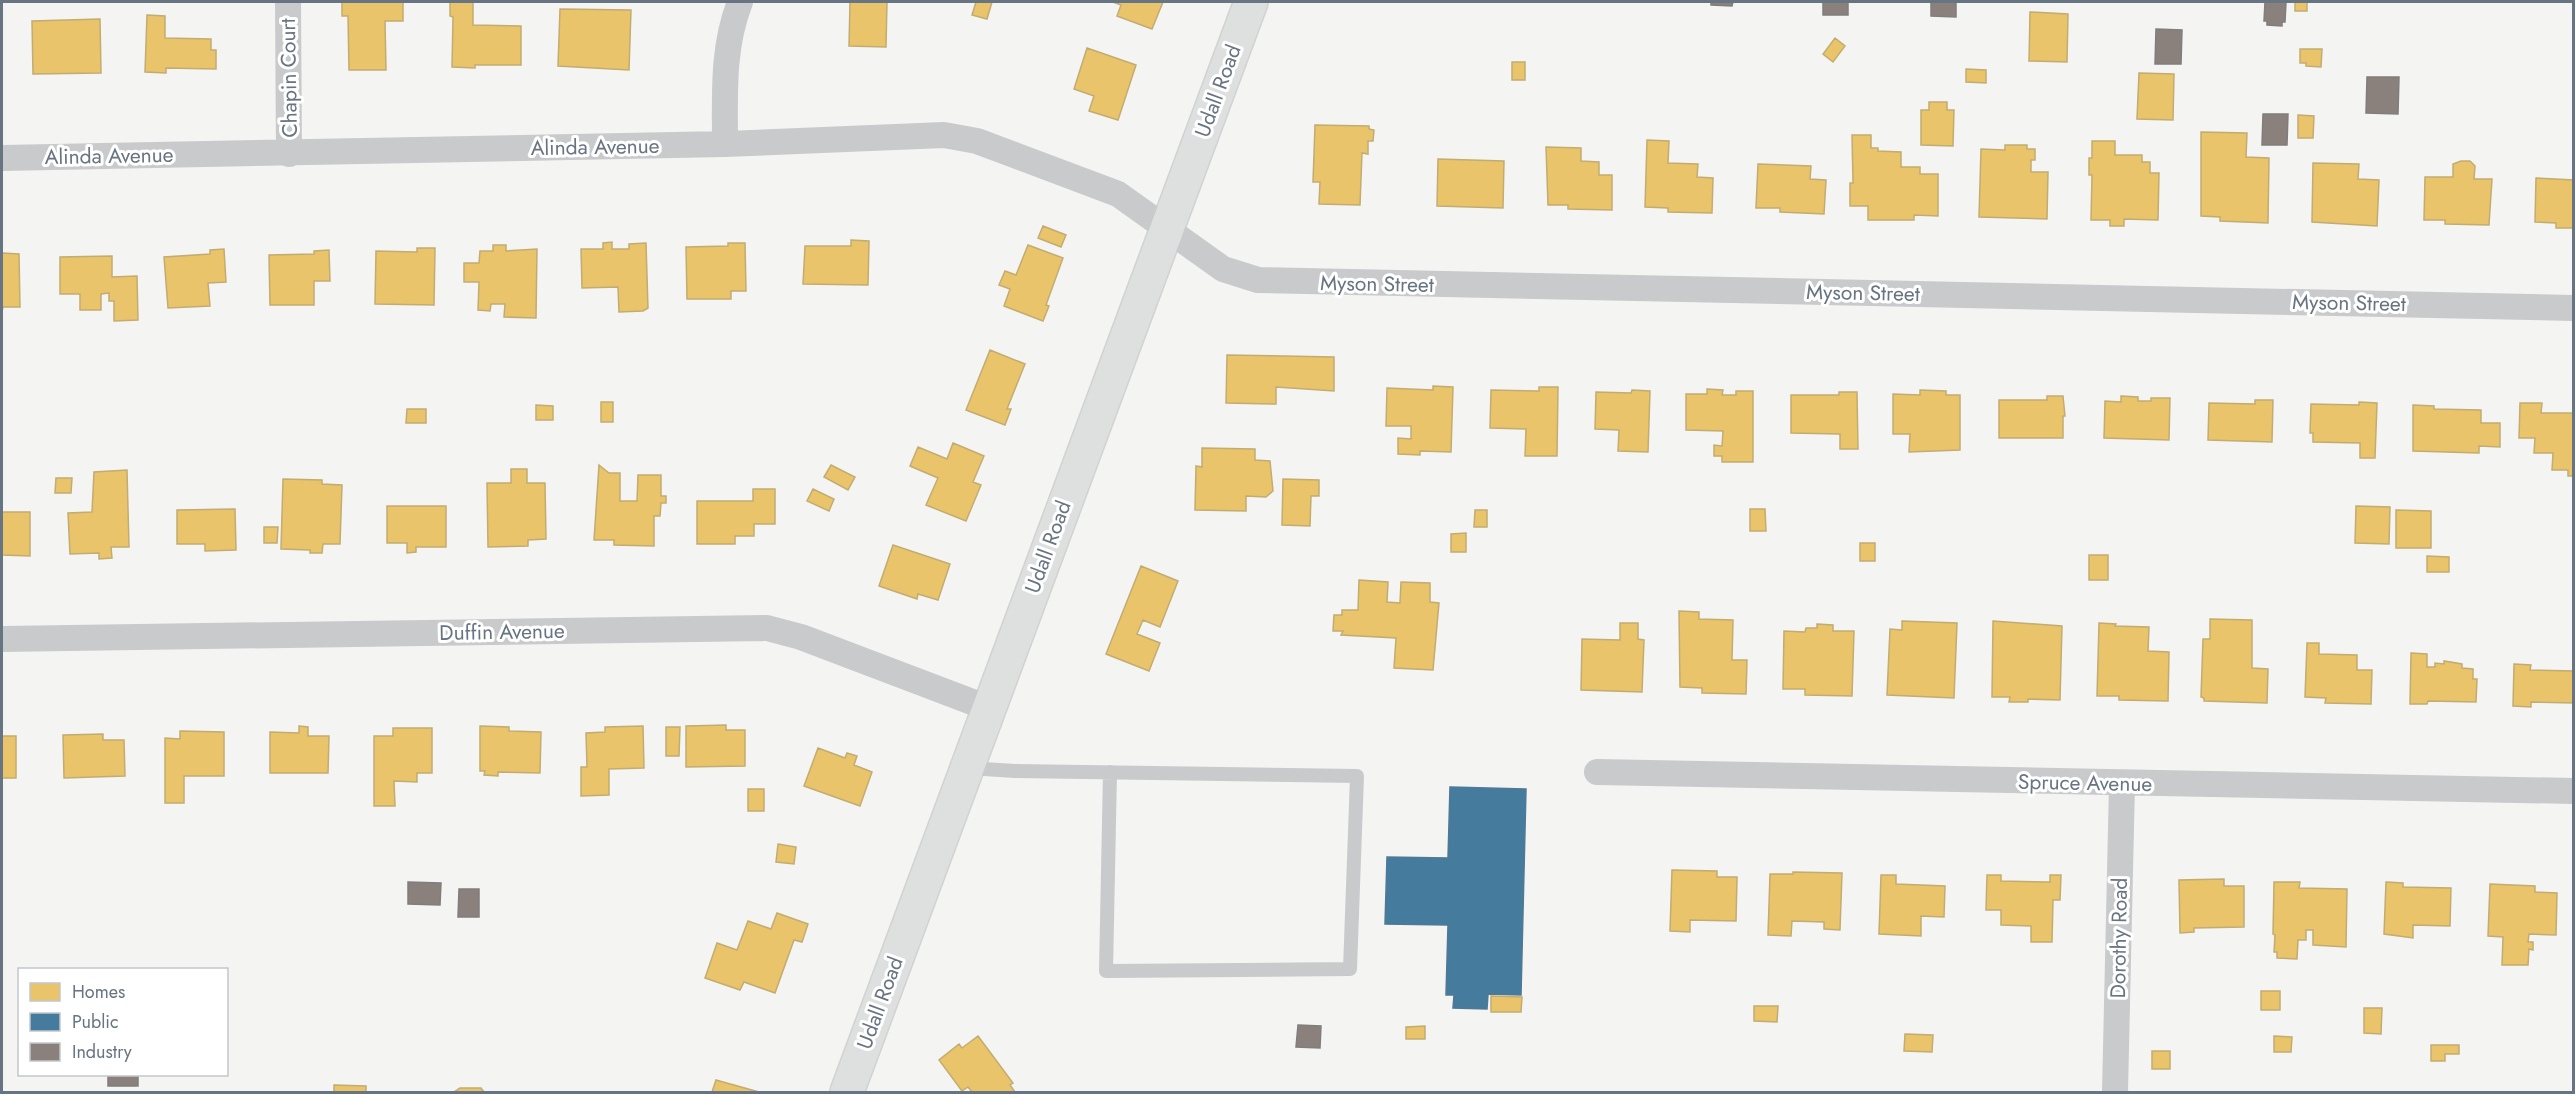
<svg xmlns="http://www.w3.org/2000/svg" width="2575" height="1094" font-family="Jost,sans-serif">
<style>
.homes{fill:#e9c46a;stroke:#c2ac71;stroke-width:1.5}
.public{fill:#457b9d;stroke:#4f7995;stroke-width:1.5}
.industry{fill:#8a817c;stroke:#807d7e;stroke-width:1.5}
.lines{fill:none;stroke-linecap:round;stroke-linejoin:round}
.secondary-casing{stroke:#d1d2d2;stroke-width:36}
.service{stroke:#c9cacb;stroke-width:14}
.minor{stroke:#c9cacb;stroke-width:26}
.secondary{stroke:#dedfdf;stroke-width:33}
.labels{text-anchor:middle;stroke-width:6;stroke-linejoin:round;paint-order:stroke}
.street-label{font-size:21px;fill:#677481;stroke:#fff}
</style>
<rect width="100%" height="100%" fill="#f4f4f3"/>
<path class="homes" d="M342,2h61v19h-18l1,49h-37l-1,-54h-6z
M450,2h23v23l48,1v39h-46v3l-23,-1 1,-50 -3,-1z
M850,2h37l-1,45 -37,-1z
M976,2h16l-5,17 -15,-4z
M1113,2h50l-11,27 -35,-13 4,-11z
M2295,2h12v9h-12z
M560,9l71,1 -2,60 -71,-4z
M2030,12l38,2 -1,48 -38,-1z
M147,15l18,1v22l46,1v11h5v19l-50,-1v5l-21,-1z
M100,19l1,54 -68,1 -1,-53z
M1835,38l10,8 -12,16 -10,-8z
M1087,48l49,17 -18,55 -29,-9 5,-15 -20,-7z
M2300,49h22l-1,18 -15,-1v-3h-6z
M1512,62h13v18h-13z
M1966,69l20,1v13l-20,-1z
M2139,73l35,1 -1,46 -36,-1z
M1929,102h18v8h7l-1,36 -32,-1v-35h8z
M2298,115l16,1 -1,22h-15z
M1315,125l54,1v3l5,1 -1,11h-5v13l-6,-1 -2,52 -41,-1 1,-22h-7z
M2201,132l46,1 -1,24 23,1 -1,65 -48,-2v-4l-19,-1z
M1852,135h19v13h7v3l23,1v15h19v7h18v42l-24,-1v5h-46v-14h-18v-23h3z
M1647,140l22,1 -1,22 30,1 -1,13 16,1 -1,35 -44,-1v-4l-23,-1z
M2092,141h23v14h27v7h8v11h9l-1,47 -34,-1v7h-14v-6h-19l1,-45h-3v-17h3z
M2005,145h22v4h8v11h-4v12h17l-1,47 -68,-2 2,-68 24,1z
M1546,147l35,1v13l18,1v13h13v35l-44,-1v-4h-20z
M1438,159l66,2 -1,47 -66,-2z
M2461,161h9l5,5 -1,13h18l-3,46 -44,-1v-4h-21l1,-43h28v-13z
M2313,163l46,1 -1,15 21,1 -2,46 -65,-4z
M1758,164l53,2 -1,13 16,1 -2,34 -44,-2v-4h-24z
M2536,178l38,2v48h-18v-5l-21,-1z
M1043,226l23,9 -5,12 -23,-9z
M851,240l18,1 -1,44 -65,-1 2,-38h46z
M612,242v7h17v-5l17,-1 2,65 -5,3 -24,1 -1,-25 -36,1 -1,-39h22v-6z
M728,243h17l1,48h-15v8h-44l-1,-52 42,-1z
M493,245h13v6l31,-2 -1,69 -32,-1 1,-13h-14l-1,7 -12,-1 1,-28h-15v-19h15l1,-12h13z
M1028,245l35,13 -17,47 3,1 -6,15 -39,-15 6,-17 -11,-4 6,-14 11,4z
M417,248h18l-1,57 -59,-1 1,-53 41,1z
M224,249l2,33 -18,1 2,23 -42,2 -4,-51 46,-3v-4z
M329,250l1,31h-16v24h-44l-1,-50 45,-1v-3z
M2,253l17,1 1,53h-17l-1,5z
M112,256v21l25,-1 1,44 -24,1v-20h-5v-8l-8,1v16h-21v-16h-20v-37z
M990,350l35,14 -18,45h4l-6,16 -39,-15z
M1227,355l107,2v34l-58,-4v17l-50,-1z
M1433,386l20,1 -2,65 -31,-1v4l-22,-1v-16l13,1v-13h-25l1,-38 46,2z
M1539,387h19l-1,69h-32l1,-27 -36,-1 1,-38 48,1z
M1707,389l16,1 -1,5h14v-4h17v71h-31v-6h-8v-11l8,1 1,-15 -37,-1v-36h21z
M1632,390l18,1 -2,61 -30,-1 1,-21 -24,-1 1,-37 35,1z
M1920,390l26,1v4h14v55l-51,2 1,-18h-17v-40l27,1z
M1839,392h18l1,57h-18v-15l-49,-1v-38h48z
M2047,396h16l2,20h-2v22h-64v-38h48z
M2121,396l17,1v4h13v-3h19l-1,42 -65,-2 1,-37 16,1z
M2255,400h18l-1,42 -64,-2 1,-37 46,1z
M601,402h12v20h-12z
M2359,402l18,1 -2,55h-15v-15l-47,-1v-9h-3l1,-29 48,1z
M2520,403h22l-1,10h33v63h-6v-6h-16l1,-17h-19l1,-15h-16z
M536,405l17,1v14h-17z
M2413,405l21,1v3l47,1v13h19v24l-21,-1v7l-66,-2z
M407,409h19v14h-20z
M953,443l31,13 -11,26 8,3 -15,36 -40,-16 12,-27 -28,-12 8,-19 29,12z
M1202,448l53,1v11l15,1 3,30 -7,6 -20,-1v15l-51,-1 1,-44 6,1z
M599,465l10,8h11v28h17l1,-26h23v21h5v7h-5l-1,13h-6v30l-40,-1v-5h-20z
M831,465l24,12 -7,13 -24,-13z
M511,469h16v14h18l1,56 -18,1v6l-40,1 -1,-64h24z
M127,470l2,77h-18l1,11 -13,1v-6l-29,1 -2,-41 24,-1 2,-40z
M56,478h16l-1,15h-16z
M283,479l39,1v4l20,1 -2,59h-17l-1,9h-12v-3l-29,-1z
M1283,479l36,1v16h-8l-1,30 -28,-1z
M753,489h22v35h-21v12h-19v8h-38v-43h56z
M813,489l21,10 -5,12 -22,-10z
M387,506h59v41h-30v5l-9,1v-10h-20z
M2356,506l34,1 -1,37 -34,-1z
M235,509l1,41 -31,1v-7h-28v-34z
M1750,509h15l1,22h-16z
M1475,510h12v17h-13z
M2396,510l35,1v37h-35z
M2,512h28v44l-28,-1z
M264,527h14l-1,16h-13z
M1466,533v19h-15v-18z
M1860,543h15v18h-15z
M893,545l57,19 -12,36 -20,-6 -1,5 -38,-13z
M2089,555h19v25h-19z
M2427,556l22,1v15h-22z
M1141,566l37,15 -18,46 -17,-7 -6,14 23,9 -11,28 -43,-17z
M1359,580l29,2 -1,20 13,1 1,-21 29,1v19l9,1 -6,67 -39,-2 2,-30 -55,-3 2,-4h-10l1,-16h8v-5h16z
M1679,611l20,1v7l34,1 -1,40h15l-1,34 -44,-1v-5l-22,-1z
M2210,619l42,1v48l16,1 -1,34 -63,-2v-3l-3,-1 2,-58h7z
M1902,621l55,2 -3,75 -67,-3 3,-66 12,1z
M1993,621l69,5 -2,74 -32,-1v3h-19l1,-5h-18z
M1620,623h18v16l6,1 -2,52 -61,-2 1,-51 38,1z
M2099,623l17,1 -1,2 34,1 -1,24 21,1 -1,49 -49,-1v-4h-22z
M1817,624l16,1v6h21l-2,65 -47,-1v-6h-22l1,-58 21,1 1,-4h11z
M2307,643h12v11l38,1v15h15l-1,34 -46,-1 1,-5 -21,-1z
M2411,653l16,1v13h8v-4l9,1v-3l18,3v4l11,1v10h4l-1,23 -48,-1 -1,3h-17z
M2514,664l17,1 -1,5 44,1v32l-43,-1v5l-18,-1z
M726,725v5h19v36l-59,1v-41z
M299,726l9,1v9h21l-1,37h-58v-41l29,1z
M480,726l29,1v4l32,1 -1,41 -42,-1v4l-14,-1 1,-4h-5z
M643,726l1,42 -35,1v26l-28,1v-29h6l-1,-34 19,-1v-5z
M666,727h14l-1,29h-13z
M393,728h39v45h-15v9l-23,-1 1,25h-21v-70h19z
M180,731l44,1v44h-40v27h-19v-65l15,1z
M103,734v6h21l1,36 -61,2 -1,-43z
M2,736h14v42h-14z
M818,748l27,10 2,-5 10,3 -3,9 18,7 -12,34 -56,-20z
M748,789h16v22h-16z
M778,844l18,3 -2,17 -18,-2z
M1672,870l45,1v6h20l-1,44 -46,-1v12l-20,-1z
M1793,872l49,1 -2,57 -16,-1v-7l-32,-1 -1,15 -23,-1 2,-61h23z
M1881,875h15v9l49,2 -1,31 -23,-1v20l-42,-2z
M1987,875h14v6l49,1v-7h11l-1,25h-7l-1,42h-21v-16l-30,-1v-15h-15z
M2224,879v7h20v41l-50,1v4l-14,1 -1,-53z
M2274,882h26l-1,6 48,1 -1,58 -33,-2v-15h-7v10h-8l-1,19 -20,-1v-6h-3l1,-17 -2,-1z
M2386,882l17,1v4l48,1 -1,38 -37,-1v13l-29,-4z
M2490,884l45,2v6l22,1 -1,42 -27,-1 -1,8h5v8l-4,-1 -1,16h-26l1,-28 -15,-1z
M777,913l31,11 -6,18 -8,-2 -19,53 -31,-11 -4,8 -35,-12 12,-35 20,7 11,-29 23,8z
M2261,991h19v19h-19z
M1491,996l31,1 -1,15h-30z
M1754,1006h24l-1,16 -23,-1z
M2364,1008h18l-1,26 -17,-1z
M1425,1026v13h-19v-12z
M1905,1034l28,1 -1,17 -28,-1z
M978,1036l35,47 -3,2 5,7h-43l-4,-5 -6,4 -23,-31 20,-16 3,4z
M2274,1036l18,1 -1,15h-17z
M2431,1045h28v9h-14v7h-14z
M2152,1051h18v18h-18z
M716,1080l43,12h-47z
M334,1085l32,1v6h-32z
M460,1088h21l3,4h-30z"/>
<path class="public" d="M1450,787l76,2 -5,206 -33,-1 -1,15 -34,-1 1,-13h-8l2,-70 -63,-1 2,-67 61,1z"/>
<path class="industry" d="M1711,2h22l-1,4 -21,-1z
M1823,2h25v13h-25z
M1931,2h25v15l-25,-1z
M2265,2h21l-1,20h-3v4l-15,-1v-4h-3z
M2156,29l26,1 -1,34h-26z
M2367,77h32l-1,37 -32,-1z
M2263,114h25l-1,31h-25z
M408,882l33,1 -1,22 -32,-1z
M459,889h20v28h-21z
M1298,1025l23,1 -1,22 -24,-1z
M108,1074h30v12h-30z"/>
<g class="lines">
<defs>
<path id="secondary" d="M847,1092l404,-1090"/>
</defs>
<use href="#secondary" class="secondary-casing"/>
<path class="service" d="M968,768l47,3 342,5 -7,193 -244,2 4,-199"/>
<path class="minor" d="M288,2l1,152
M725,144c0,-49 -3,-96 15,-142
M2,158l723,-14 219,-9 33,6 141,53 105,75 35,11 1316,28
M2,639l765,-11 34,9 187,71
M1597,772l977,19
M2115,1092l7,-308"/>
<use href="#secondary" class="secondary"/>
</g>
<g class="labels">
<g class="street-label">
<text transform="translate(289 78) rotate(-91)" y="7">Chapin Court</text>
<text transform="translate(1218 91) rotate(-70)" y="7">Udall Road</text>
<text transform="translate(595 147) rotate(-1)" y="7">Alinda Avenue</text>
<text transform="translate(109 156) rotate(-1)" y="7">Alinda Avenue</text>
<text transform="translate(1377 284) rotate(1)" y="7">Myson Street</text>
<text transform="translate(1863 293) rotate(1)" y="7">Myson Street</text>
<text transform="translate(2349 303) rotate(1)" y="7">Myson Street</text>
<text transform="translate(1048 547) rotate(-70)" y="7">Udall Road</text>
<text transform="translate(502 632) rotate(-1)" y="7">Duffin Avenue</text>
<text transform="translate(2085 783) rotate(1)" y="7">Spruce Avenue</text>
<text transform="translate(2119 938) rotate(-89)" y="7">Dorothy Road</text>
<text transform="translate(880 1003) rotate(-70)" y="7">Udall Road</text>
</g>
</g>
<rect width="2575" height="1094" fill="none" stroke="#677481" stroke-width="6"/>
<rect x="18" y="968" width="210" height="108" fill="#ffffff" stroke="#c2c7cd" stroke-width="1.5"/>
<rect x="30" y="983" width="30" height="18" fill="#e9c46a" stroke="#c2c7cd" stroke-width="1.5"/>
<text x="72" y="998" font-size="18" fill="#677481">Homes</text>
<rect x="30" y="1013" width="30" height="18" fill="#457b9d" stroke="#c2c7cd" stroke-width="1.5"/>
<text x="72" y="1028" font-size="18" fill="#677481">Public</text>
<rect x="30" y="1043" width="30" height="18" fill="#8a817c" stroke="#c2c7cd" stroke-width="1.5"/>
<text x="72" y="1058" font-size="18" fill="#677481">Industry</text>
</svg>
